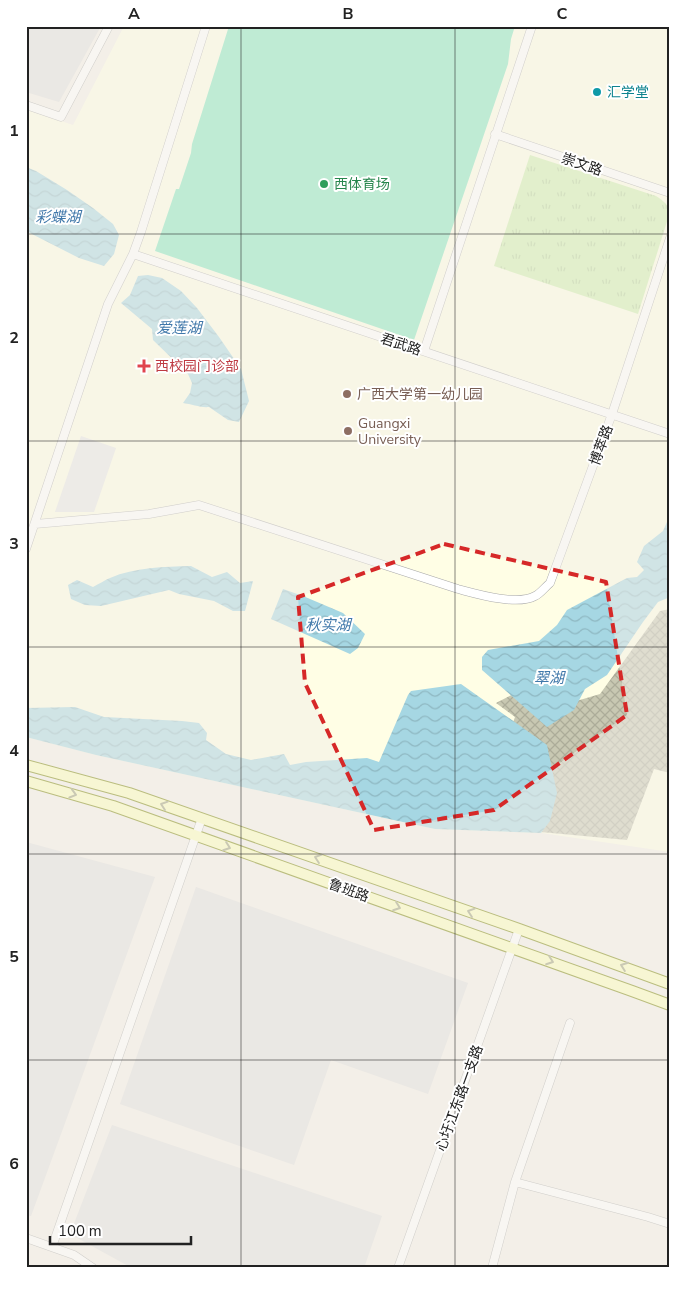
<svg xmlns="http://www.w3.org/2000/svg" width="696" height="1294" font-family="'Nunito Sans','Noto Sans SC',sans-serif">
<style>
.residential{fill:#e0dfdf}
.education{fill:#fffee5}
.construction{fill:url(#construction-cross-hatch)}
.grass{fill:url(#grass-tufts)}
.pitch{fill:#81e7bd}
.parking{fill:#e6e6e6}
.water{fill:url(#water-waves)}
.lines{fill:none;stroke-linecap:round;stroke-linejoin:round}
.minor-casing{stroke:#a9a9a9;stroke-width:9}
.secondary-casing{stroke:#778200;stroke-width:12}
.minor{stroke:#fff;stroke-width:8}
.secondary{stroke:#fdffba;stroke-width:10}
.oneway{stroke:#9a9c76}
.marked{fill:none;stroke:#d62828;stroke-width:4;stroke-dasharray:10 6;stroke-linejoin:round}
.grid{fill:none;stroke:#222;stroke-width:1;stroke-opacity:0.55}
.culture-dot{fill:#0f9aa8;stroke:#fff;stroke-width:2}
.leisure-dot{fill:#2e9e5b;stroke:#fff;stroke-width:2}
.health-dot{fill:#e0444e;stroke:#fff;stroke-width:2}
.education-dot{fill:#8d6e63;stroke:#fff;stroke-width:2}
.labels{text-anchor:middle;stroke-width:4;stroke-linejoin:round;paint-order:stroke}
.culture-label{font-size:14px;fill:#0d838f;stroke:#fff;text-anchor:start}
.street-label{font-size:14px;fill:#222;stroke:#fff}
.leisure-label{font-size:14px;fill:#27864d;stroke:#fff;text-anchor:start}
.health-label{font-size:14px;fill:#be3a42;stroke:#fff;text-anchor:start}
.education-label{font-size:14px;fill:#785e54;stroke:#fff;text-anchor:start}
.water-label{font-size:15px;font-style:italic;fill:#4078aa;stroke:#fff}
.neatline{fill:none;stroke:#222;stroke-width:2}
.grid-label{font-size:16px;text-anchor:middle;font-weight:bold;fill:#222}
</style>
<defs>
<pattern id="construction-cross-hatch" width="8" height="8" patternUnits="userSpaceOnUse" patternTransform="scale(1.25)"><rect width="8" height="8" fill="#c8c8b2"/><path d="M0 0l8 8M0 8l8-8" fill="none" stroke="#acac99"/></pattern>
<pattern id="grass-tufts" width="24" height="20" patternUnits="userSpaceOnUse" patternTransform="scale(1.25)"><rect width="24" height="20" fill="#cef0ab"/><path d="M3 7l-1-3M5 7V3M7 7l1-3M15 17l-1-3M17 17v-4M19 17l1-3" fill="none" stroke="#b1ce93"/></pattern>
<pattern id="water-waves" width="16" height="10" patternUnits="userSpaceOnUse" patternTransform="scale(1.25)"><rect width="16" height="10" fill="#a6d7e3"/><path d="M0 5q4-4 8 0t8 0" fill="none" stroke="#8fb8c2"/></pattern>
</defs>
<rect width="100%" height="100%" fill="#f3efe8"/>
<path class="residential" d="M26,26h75l-42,76 -33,-10z
M26,842l129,35 -124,339 -5,-1z
M196,887l272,96 -40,111 -97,-34 -37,105 -174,-61z
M112,1125l270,91 -18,52h-232l-62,-34z"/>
<path class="education" d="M124,26h546v826l-129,-19 -106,-4 -339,-74 -70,-18v-628l47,16z"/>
<path class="construction" d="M670,609v164l-16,-4 -27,71 -151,-14 39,-109 -19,-14 27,-14 30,19 47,-14 60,-83z"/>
<path class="grass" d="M530,155l126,41c8,5 14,10 13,19l-31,99 -144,-48z"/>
<path class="pitch" d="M229,26h286l-4,13 -3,25 -94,276 -259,-89 21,-62h3l12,-36 1,-9z"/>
<path class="parking" d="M81,436l35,12 -22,64h-39z"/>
<path class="water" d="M26,167l10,4 31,19 26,18 20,16 6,11 -5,19 -10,12 -25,-8 -53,-27z
M148,275l14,3 19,13 16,17 22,29 22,32 8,32 -10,21 -11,-2 -19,-13c-8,1 -17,-3 -26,-4l7,-10 2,-10 -4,-9 -35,-34 -1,-11 -31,-26 9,-8 8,-19z
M670,515v82l-12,5 -15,20 -36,53 -22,14 -11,21 -27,17 -65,-57v-13l6,-7 51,-9 18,-16 10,-15 60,-32 10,-1 7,-7 -7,-8 7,-16 19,-15z
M191,566l21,11 15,-5 13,11 13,-2 -8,30h-12l-19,-10 -35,-7 -10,-4 -68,16 -16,-1 -14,-6 -3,-14 9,-5 16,7c6,-3 12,-7 17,-9 25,-11 54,-11 81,-12z
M283,589l20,7 40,17 22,21 -7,14 -8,6 -79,-35z
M461,684l86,61 10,48 -7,28 -9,12 -106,-4 -339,-74 -70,-18v-29l49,-1 29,10 78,4 17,2 8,10 -1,7 20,14 25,6 33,-6 6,11 16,-3 61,-4 12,4 29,-67 3,-4z"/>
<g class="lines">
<defs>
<path id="minor" d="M26,105l35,12 48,-91
M495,134l175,59
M133,254l537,180
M424,351l108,-325
M35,524l114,-10 50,-9 259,84c19,5 59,17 77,7 5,-2 10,-9 15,-13l62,-169 58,-176
M26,549l82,-245 25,-50 8,-22 65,-206
M515,1182l133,35 22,7
M26,1238l48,17 19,13
M52,1247l150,-429
M398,1268l121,-339
M492,1268l23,-86 55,-159"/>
<path id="secondary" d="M26,765l103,28 390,136 151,55
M26,781l87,25 519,185 38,14"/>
</defs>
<use href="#minor" class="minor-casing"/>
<use href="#secondary" class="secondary-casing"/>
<use href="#minor" class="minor"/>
<use href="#secondary" class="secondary"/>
</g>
<defs><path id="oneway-chevron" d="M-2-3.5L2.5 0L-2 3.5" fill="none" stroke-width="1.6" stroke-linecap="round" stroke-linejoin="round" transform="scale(1.25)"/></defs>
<g class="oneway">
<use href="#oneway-chevron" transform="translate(73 794) rotate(16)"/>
<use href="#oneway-chevron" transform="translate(164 805) rotate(-161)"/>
<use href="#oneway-chevron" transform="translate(227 847) rotate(20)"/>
<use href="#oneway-chevron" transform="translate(318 858) rotate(-161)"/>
<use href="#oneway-chevron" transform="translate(397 907) rotate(20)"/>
<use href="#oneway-chevron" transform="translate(471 912) rotate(-161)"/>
<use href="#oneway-chevron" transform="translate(550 961) rotate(20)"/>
<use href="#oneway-chevron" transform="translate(624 966) rotate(-160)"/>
</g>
<path d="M0 0H696V1294H0ZM444,544l162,38 21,133 -133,95 -120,20 -69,-147 -7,-86z" fill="#f3efe8" fill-opacity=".55" fill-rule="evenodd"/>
<path class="marked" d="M444,544l162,38 21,133 -133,95 -120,20 -69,-147 -7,-86z"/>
<path class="grid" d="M241,26v1242M455,26v1242M26,234h644M26,441h644M26,647h644M26,854h644M26,1060h644"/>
<circle class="culture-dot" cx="597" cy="92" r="5"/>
<circle class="leisure-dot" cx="324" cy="184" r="5"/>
<path class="health-dot" d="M141.5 358.5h5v5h5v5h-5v5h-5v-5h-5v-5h5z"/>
<g class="education-dot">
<circle cx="347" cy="394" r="5"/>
<circle cx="348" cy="431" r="5"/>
</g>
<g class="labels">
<g class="culture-label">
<text x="607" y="97">汇学堂</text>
</g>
<g class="street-label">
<text transform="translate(582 164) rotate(19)" y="5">崇文路</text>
<text transform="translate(401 344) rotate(18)" y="5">君武路</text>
<text transform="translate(601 445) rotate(-70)" y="5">博萃路</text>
<text transform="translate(349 890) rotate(20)" y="5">鲁班路</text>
<text transform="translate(459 1098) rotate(-70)" y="5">心圩江东路一支路</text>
</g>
<g class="leisure-label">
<text x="334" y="189">西体育场</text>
</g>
<g class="health-label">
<text x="155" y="371">西校园门诊部</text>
</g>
<g class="education-label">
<text x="357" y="399">广西大学第一幼儿园</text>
<text x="358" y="428">Guangxi<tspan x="358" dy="16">University</tspan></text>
</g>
<g class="water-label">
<text x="58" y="222">彩蝶湖</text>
<text x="179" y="333">爱莲湖</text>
<text x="328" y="630">秋实湖</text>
<text x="549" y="683">翠湖</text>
</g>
</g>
<rect width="696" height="1294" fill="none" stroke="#ffffff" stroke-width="55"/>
<path d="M50 1236v8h141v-8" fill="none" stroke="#222222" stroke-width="2.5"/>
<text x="58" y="1236" font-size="15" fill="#222222" stroke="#ffffff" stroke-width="4" paint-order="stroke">100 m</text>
<rect x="28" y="28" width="640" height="1238" class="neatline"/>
<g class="grid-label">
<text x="134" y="19">A</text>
<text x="348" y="19">B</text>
<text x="562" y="19">C</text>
<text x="14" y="136">1</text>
<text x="14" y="343">2</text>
<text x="14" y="549">3</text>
<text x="14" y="756">4</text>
<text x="14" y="962">5</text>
<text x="14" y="1169">6</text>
</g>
</svg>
